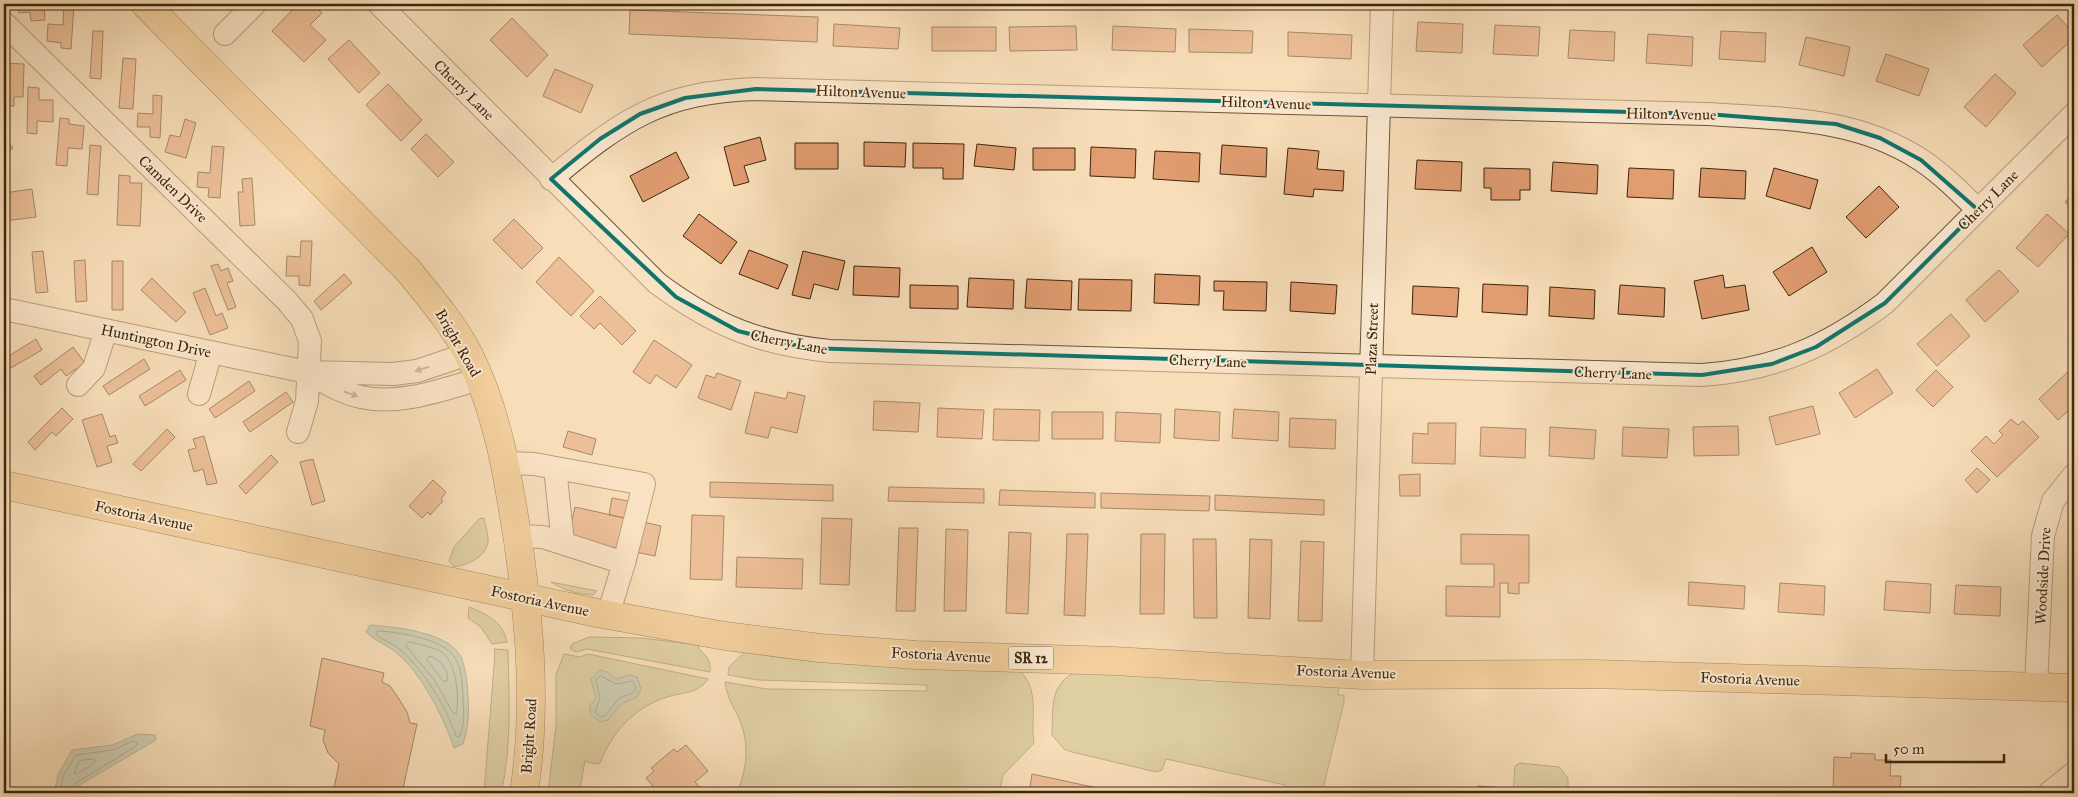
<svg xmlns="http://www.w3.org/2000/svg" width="2078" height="797" font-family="'IM FELL Great Primer',serif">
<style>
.green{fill:#c2bf8b;stroke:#80724b}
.water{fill:#9dbcae;stroke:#77806d}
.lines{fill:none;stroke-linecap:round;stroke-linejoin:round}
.shore{stroke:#6e715c;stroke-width:1}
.building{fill:#e19c71;stroke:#3f260b}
.minor-casing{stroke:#6d5436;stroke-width:24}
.major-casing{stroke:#3f260b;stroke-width:29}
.minor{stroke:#fae9d1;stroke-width:22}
.major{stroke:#ecbe7c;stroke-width:28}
.oneway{fill:#9c886e}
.marked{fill:none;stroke:#0f766e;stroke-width:4;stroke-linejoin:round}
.labels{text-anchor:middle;stroke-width:4;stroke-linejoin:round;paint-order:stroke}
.shield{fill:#fae9d1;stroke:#776046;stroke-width:1}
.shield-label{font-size:14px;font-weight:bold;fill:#3f260b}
.street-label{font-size:15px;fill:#3f260b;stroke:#fae9d1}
</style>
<rect width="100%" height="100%" fill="#f7ddb8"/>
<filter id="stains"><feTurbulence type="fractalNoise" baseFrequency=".004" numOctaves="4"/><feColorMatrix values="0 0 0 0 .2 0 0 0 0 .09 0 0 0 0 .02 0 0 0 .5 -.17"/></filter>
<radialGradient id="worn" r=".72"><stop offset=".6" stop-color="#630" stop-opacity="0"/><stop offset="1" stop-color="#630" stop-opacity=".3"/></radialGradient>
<path class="green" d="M484,518c1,7 5,17 4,24 -3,16 -21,23 -34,25l-5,-6 5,-14 25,-28z
M551,582l46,9 -4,4c-16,-1 -28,-4 -42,-13z
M469,607c18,7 34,15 38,35l-15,2 -11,-17 -13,-9z
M589,637l53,1 56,7 1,4c8,7 12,12 11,23l-123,-23 -11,3 -6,-3 2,-5z
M494,649l14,1c1,48 4,96 -7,143h-17l11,-139z
M745,652c89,16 182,15 273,17 23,21 12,47 16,74l-31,32 -4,18h-262c11,-27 13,-52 0,-79 -6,-11 -10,-19 -12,-32l42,7 160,2v-6l-169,-5 -30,-5 1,-8z
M564,654l16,3 8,-3 120,25c-10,15 -25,13 -41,18 -32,10 -55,35 -67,66l-5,1 -10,-3 -6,32h-31l8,-67v-51z
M1078,671l261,15 -1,9h6v7l-22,91h-38l1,-8 -119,-26 -4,11 -6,2 -84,-20 -8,-3 -12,-14c1,-27 -3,-52 26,-64z
M1520,763l39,4 9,11v15h-55l2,-27z"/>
<path class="water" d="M370,625c25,2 79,7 91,32 5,12 6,25 7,38 1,18 1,31 -5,49l-9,4c-9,-28 -33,-75 -56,-94 -10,-9 -22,-12 -32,-22z
M600,670l7,2 9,7 13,-4 8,2 4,12 -4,8 -15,6 -14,17 -8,2 -10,-8v-9l6,-7 -5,-19z
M138,734l17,1 1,5 -90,53h-12l4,-18 14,-25 40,-5z"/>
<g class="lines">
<path class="shore" d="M378,631c21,1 66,8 77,27 7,11 7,25 8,37 0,15 3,28 -4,42l-3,-1c-9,-28 -32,-65 -54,-85 -7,-7 -18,-10 -26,-16z
M409,642c10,2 25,5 34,11 13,10 17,46 13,61l-3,-1 -18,-32 -29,-35z
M430,656c11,4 19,14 17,25h-4l-16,-21z
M601,676l15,8 17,-3 3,7 -3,5 -14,5 -13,17 -5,2 -6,-5 5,-14 -4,-18z
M134,741l3,2 -1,3 -71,44 -4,-1 2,-13 13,-21 37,-5z
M93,759l2,1v3l-18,11 -3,-1 5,-12z"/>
</g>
<path class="building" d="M18,4h26l1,16 -14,1 -1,-9 -11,1z
M64,4h10l-3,45 -10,-1v-5l-14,-2 1,-17 15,1z
M298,4h15l9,9 -12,12 16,15 -22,22 -32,-31z
M630,10l188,7 -1,25 -188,-8z
M2057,15l17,19v4l-32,29 -19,-22z
M512,18l36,37 -21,22 -37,-37z
M1418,22l45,2 -1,29 -46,-2z
M834,24l66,4 -2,21 -65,-3z
M1495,25l45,2 -2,29 -45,-2z
M1076,26l1,24 -67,1 -1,-24z
M1113,26l63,3 -1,23 -63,-2z
M932,27h64v24h-64z
M1189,29l64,2 -1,22 -63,-1z
M1570,30l45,2 -1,29 -46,-3z
M93,31h10l-2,48 -11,-1z
M1721,31l45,2 -1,29 -46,-3z
M1288,32l64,3 -1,24 -63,-3z
M1648,34l45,3 -1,29 -46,-3z
M1806,37l44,10 -6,29 -45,-11z
M349,40l31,33 -21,20 -31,-34z
M1886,54l43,15 -10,27 -43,-15z
M123,58l13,1 -3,50 -14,-1z
M4,63l20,1 -1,33h-9v9h-10z
M555,69l38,16 -12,28 -38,-17z
M1995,74l21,19 -30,34 -22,-20z
M388,84l34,36 -21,21 -35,-36z
M28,87l11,1v12h14v22l-16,-1v13l-10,-1z
M153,95l9,1 -2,42 -10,-1v-10h-13l1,-14 15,1z
M60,118l9,1v5l15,2 -2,23 -14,-1 -1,18 -11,-1z
M185,119l11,4 -10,35 -21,-6 5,-17 10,2z
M426,134l28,28 -16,15 -27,-28z
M4,137l9,11 -9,8z
M760,137l6,23 -22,6 5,16 -15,4 -10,-39z
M864,142l42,1 -1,24 -41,-1z
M795,143h43v26h-43z
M913,143l51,1 -1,35h-20v-11h-30z
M977,144l39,4 -2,22 -40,-4z
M90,145l11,1 -3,49 -11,-1z
M1222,145l45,3 -1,29 -46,-3z
M212,146l12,1 -4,51 -12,-1 1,-9 -12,-1 1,-15 12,1z
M1091,147l45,2 -1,29 -45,-2z
M1033,148h42v22h-42z
M1288,148l31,3 -2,18 27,2 -1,20 -29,-2 -1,8 -29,-3z
M1155,151l45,2 -1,29 -46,-3z
M676,152l13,26 -46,24 -13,-26z
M1417,160l45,2 -1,29 -46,-2z
M1553,162l45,3 -1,29 -46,-3z
M1484,168l46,1v21h-10v10h-29v-12h-7z
M1629,168l45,2 -1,29 -46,-2z
M1701,168l45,3 -1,28 -46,-2z
M1774,168l44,12 -8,29 -44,-13z
M119,175l11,1v7h12l-2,43 -23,-1z
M252,178l3,47 -15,1 -2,-34h5l-1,-13z
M1879,186l20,21 -33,31 -20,-21z
M32,189l4,28 -32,4v-28z
M2074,192v18l-9,-8z
M699,214l38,28 -16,22 -38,-28z
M2047,214l22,20 -31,33 -22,-19z
M514,219l29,29 -21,21 -29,-29z
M4,237h2l3,48h-5z
M301,241h11l-2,45 -11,-1v-9h-13l1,-20 13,1z
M1812,247l15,25 -38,24 -16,-24z
M749,250l39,15 -10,24 -39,-15z
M43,251l5,41 -12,1 -4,-41z
M803,251l42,10 -7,29 -24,-6 -4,15 -18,-4z
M559,257l35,34 -23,25 -35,-34z
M85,260l2,41 -11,1 -2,-41z
M112,261h11v49h-11z
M218,264l3,7 7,-3 5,13 -6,2 9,24 -8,3 -17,-44z
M854,266l46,2 -1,29 -46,-2z
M1999,270l20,21 -34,31 -19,-22z
M344,274l8,9 -31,27 -7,-9z
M1155,274l45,2 -1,29 -45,-2z
M1723,275l2,13 20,-3 4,25 -47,9 -8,-38z
M152,278l34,34 -10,10 -35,-32z
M969,278l45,2 -1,29 -46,-2z
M1027,279l45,2 -1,29 -46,-2z
M1079,279l53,1 -1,31 -53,-1z
M1214,281l53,1 -1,29 -43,-1 1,-19h-10z
M1291,282l46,3 -2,29 -45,-3z
M1483,284l45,2 -1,29 -45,-3z
M910,285l48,1v23l-48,-1z
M1620,285l45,3 -1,29 -46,-3z
M1413,286l46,2 -2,29 -45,-3z
M1550,287l45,3 -1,29 -45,-3z
M205,288l11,28 6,-3 6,15 -18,7 -17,-42z
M600,296l36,35 -14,14 -22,-22 -6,6 -14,-13z
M1951,314l19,22 -33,30 -20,-22z
M36,339l6,11 -38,22v-13z
M654,340l38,25 -16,23 -20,-13 -6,9 -17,-12z
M73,347l12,16 -19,13 -5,-7 -20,16 -7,-9z
M144,359l6,10 -41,26 -6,-9z
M2072,368l2,2v36l-16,14 -19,-21z
M1877,369l16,24 -38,25 -16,-25z
M180,370l6,10 -41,26 -6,-10z
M1936,370l17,17 -20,20 -17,-17z
M717,373l24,8 -10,29 -33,-12 8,-23 9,3z
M249,381l6,10 -40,27 -6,-9z
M286,392l7,10 -43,30 -7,-10z
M755,392l31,7 2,-7 17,4 -8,37 -26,-6 -3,11 -23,-5z
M874,401l46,2 -2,29 -45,-2z
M1813,406l7,28 -44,11 -7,-28z
M62,408l11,11 -17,17 -4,-4 -17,18 -7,-8z
M938,408l46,2 -2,29 -45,-2z
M994,409l46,1 -1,31 -46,-1z
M1175,409l45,3 -1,29 -45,-3z
M1234,409l45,3 -1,29 -46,-3z
M1052,412h51v27h-51z
M1116,412l45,2 -1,29 -45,-2z
M102,414l8,23 5,-2 3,8 -11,3 5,16 -15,5 -15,-47z
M1290,418l46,2 -1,29 -46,-2z
M2011,419l7,6 5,-4 16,16 -42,40 -26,-26 15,-15 8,8 9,-9 -4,-4z
M1428,423h28l-1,41 -43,-1 1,-30 15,1z
M4,426l4,12 -4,2z
M1738,426l1,29 -45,1 -1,-29z
M1481,427l45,2 -1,29 -45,-2z
M1550,427l46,3 -2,29 -45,-3z
M1623,427l46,2 -2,29 -45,-2z
M167,429l8,8 -34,34 -8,-7z
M568,431l28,8 -4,16 -29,-8z
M204,436l13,47 -10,2 -4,-16 -9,3 -6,-22 8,-2 -3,-9z
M271,455l7,7 -32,32 -7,-8z
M313,459l12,42 -13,4 -12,-43z
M1977,468l13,12 -13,13 -12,-13z
M1420,474v22h-20l-1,-21z
M433,480l13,12 -5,7 2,2 -13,14 -2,-3 -6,6 -13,-12z
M710,482l123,3v16l-123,-4z
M889,487l95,2v14l-96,-2z
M1000,490l95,3v15l-96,-3z
M1101,493l109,3 -1,15 -108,-3z
M1215,495l109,5v15l-109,-5z
M612,498l16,3 -3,17 -16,-3z
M575,507l86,19 -6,30 -87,-18z
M692,515l32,1 -2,64 -32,-1z
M822,518l30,1 -3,66 -29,-1z
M899,528h19l-3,83h-19z
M946,529l22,1 -2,81h-22z
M1009,532l22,1 -3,81 -22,-1z
M1067,534h21l-3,82 -21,-1z
M1141,534h24l-1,80h-24z
M1461,534l68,1v48h-10v11l-11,-1v-10h-8v34l-54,-1v-30l48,1v-23h-33z
M1193,539h23l1,79h-23z
M1250,539l22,1 -2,79 -22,-1z
M1301,541l23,1 -2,79h-24z
M737,557l66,2 -1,30 -66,-2z
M1886,581l45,3 -1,29 -46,-3z
M1689,582l56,4 -1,23 -56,-4z
M1780,583l45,3 -1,29 -46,-3z
M1956,585l45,2 -1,29 -46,-2z
M322,658l62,15 -2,9 8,4 9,13 8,13 3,11 7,1 -15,69h-69l6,-29 -11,-11 -5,-13 2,-10 -15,-4z
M686,745l22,26 -13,11 10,11h-46l-13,-15 8,-7 -3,-3 23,-19 3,3z
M1851,753l24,1v6h16l-1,16h11l-1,16 -67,1 1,-36 17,1z
M1032,774l89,19h-92z
M1478,786l29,2v5h-36z"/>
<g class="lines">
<defs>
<path id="minor" d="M379,4l278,279c56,42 102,61 173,68l872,24c73,-5 126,-29 183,-72l189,-189
M4,23l283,278 15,18 8,22 -3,60 -9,31
M225,34l30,-30
M551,179c71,-59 110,-87 205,-90l951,25c75,5 149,3 214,46 21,14 39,32 57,50
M4,309l303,63 86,2 24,-3 51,-17
M308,373c17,9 34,20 53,24 39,9 82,-8 119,-18
M78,385l16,-17 12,-38
M199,394l12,-42
M505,463l29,1 110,20 -20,79
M555,468l8,75
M517,536l26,1 81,26 -16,52
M1362,675l20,-671
M2036,686l7,-150 10,-35 21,-26
M2049,793l25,-20"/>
<path id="major" d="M145,4l262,265c22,27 46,55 62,86 29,58 39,122 49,186 12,85 19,167 6,252
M4,485l593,128 128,23 95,12 97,7 197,6 248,14 233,-1 479,14"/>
</defs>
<use href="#minor" class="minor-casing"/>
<use href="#major" class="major-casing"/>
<use href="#minor" class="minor"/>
<use href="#major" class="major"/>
</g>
<defs><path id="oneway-solid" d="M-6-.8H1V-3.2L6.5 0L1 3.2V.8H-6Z" transform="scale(1.25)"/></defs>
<g class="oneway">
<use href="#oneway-solid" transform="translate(422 369) rotate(163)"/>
<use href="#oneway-solid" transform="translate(351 394) rotate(19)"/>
</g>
<path d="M0 0H2078V797H0ZM756,89l951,25 129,10 44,14 41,22 57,50 -93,93 -69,44 -44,17 -70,11 -896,-27 -68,-17 -62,-34 -125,-118 49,-40 40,-25 45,-16z" fill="#f7ddb8" fill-opacity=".55" fill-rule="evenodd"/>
<path class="marked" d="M756,89l951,25 129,10 44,14 41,22 57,50 -93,93 -69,44 -44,17 -70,11 -896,-27 -68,-17 -62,-34 -125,-118 49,-40 40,-25 45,-16z"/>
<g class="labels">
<rect class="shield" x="1008.5" y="646.5" width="45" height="23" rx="4"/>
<g class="shield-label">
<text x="1031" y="663">SR 12</text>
</g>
<g class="street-label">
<text transform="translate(464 90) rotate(45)" y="5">Cherry Lane</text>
<text transform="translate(861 92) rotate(2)" y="5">Hilton Avenue</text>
<text transform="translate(1266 103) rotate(2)" y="5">Hilton Avenue</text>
<text transform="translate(1671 114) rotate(1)" y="5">Hilton Avenue</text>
<text transform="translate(173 189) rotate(44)" y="5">Camden Drive</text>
<text transform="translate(1988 200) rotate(-45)" y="5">Cherry Lane</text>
<text transform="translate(1372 339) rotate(-88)" y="5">Plaza Street</text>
<text transform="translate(156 341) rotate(12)" y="5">Huntington Drive</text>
<text transform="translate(789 342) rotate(11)" y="5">Cherry Lane</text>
<text transform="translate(458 343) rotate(60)" y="5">Bright Road</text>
<text transform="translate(1208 361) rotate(2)" y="5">Cherry Lane</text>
<text transform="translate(1613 373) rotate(2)" y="5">Cherry Lane</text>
<text transform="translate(144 516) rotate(12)" y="5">Fostoria Avenue</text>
<text transform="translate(2043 576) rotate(-87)" y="5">Woodside Drive</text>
<text transform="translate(540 601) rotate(12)" y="5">Fostoria Avenue</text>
<text transform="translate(941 655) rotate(3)" y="5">Fostoria Avenue</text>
<text transform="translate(1346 672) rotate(2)" y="5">Fostoria Avenue</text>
<text transform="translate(1750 679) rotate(2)" y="5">Fostoria Avenue</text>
<text transform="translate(529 736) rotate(-86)" y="5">Bright Road</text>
</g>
</g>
<rect width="2078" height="797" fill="none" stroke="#f7ddb8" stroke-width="20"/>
<rect x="5" y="5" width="2068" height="787" fill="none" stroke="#3f260b" stroke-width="2.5"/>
<rect x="10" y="10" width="2058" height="777" fill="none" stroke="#3f260b"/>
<path d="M1886 754v8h118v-8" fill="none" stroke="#3f260b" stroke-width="2.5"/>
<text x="1893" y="754" font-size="15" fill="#3f260b" stroke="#fae9d1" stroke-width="4" paint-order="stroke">50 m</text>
<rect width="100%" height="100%" filter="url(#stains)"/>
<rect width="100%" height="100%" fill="url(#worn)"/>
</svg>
